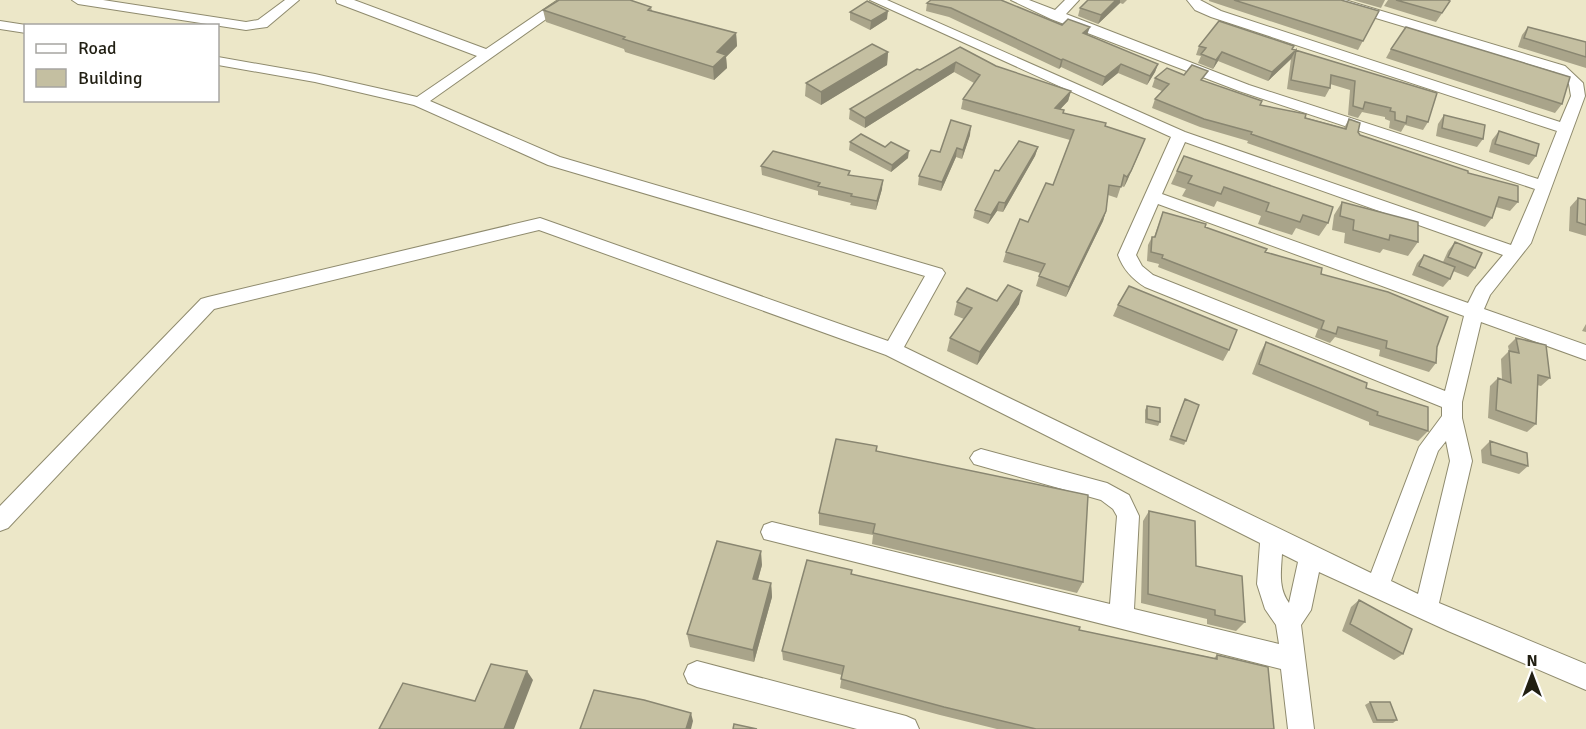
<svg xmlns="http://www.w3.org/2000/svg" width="1586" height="729" font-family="Signika,sans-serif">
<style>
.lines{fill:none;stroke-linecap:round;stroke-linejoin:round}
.street-casing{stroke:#8f8b6e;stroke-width:2}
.street{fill:#fff;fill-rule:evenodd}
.wall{fill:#a9a48a}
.shaded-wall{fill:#898671}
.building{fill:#c4bfa1;stroke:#898671;stroke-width:1.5}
</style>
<rect width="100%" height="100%" fill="#ece7c8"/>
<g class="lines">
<defs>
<path id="street" d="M72,0h31l143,22 12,-2 27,-20h14l-32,27 -21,3 -168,-26z
M336,0h18l132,49 72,-49h15l-143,101 130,56 382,112 3,4 -41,74 467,226 48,-126 23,-31v-9l-297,-120c-13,-8 -22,-18 -27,-32l53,-118 -301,-137h17l298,132 326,113 24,-56 -296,-98 -188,-72 -40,-19h18l26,10 10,-10h14l-13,14 183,71 289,94 19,-48 -346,-114 -16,-7 -8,-10h13l21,11 339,111 11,-26 -2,-12 -14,-12 -229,-69 -1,-3h20l220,66 18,17 2,13 -54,147 -41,52 -6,14 102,36v15l-105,-38 -19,80v16l10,43 -33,142 147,61v26l-138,-59 -129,-59 -8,38 -10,15 13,104h-26l-7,-60 -517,-130 -3,-7 3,-7 8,-3 338,82 7,-88 -4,-7 -12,-9 -127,-36 -4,-6 4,-6 7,-3 126,34 22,12 10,21 -5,93 145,35 -3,-19 -11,-16 -8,-25 3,-41 -374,-188 -347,-125 -325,79 -206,219 -8,3v-25l201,-207 7,-2 332,-79 348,123 37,-65 -377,-111 -134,-60 -99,-23 -97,-17v-8l97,17 102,23 60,-41 -140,-53zM1185,142l318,113 -27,32 -8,16 -306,-109zM1158,204l306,112 -19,75 -292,-116 -11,-9 -6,-11zM1446,441l4,20 -32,133 -27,-13 47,-130zM1282,554l16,8 -9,41c-11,-15 -8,-32 -7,-49z
M0,21l26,4 2,1h-2v7l-26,-4z
M697,661l209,55 9,4 4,9h-62l-160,-42 -9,-4 -4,-9 4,-9z"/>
</defs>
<use href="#street" class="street-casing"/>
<use href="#street" class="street"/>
</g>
<path class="wall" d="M1088,0h39l-4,4 -3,-1 -22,21 -20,-8 2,-8z
M1209,0h132l38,11 -21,39 -149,-49z
M1353,0h32l-4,8z
M1388,0h60l-3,9 -9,13 -52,-16z
M927,3l160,32 71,29 -3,8 -8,13 -29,-12 -16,13 -41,-19 -2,2 -110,-52 -23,-6z
M651,7l1,4 84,22 1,13 -11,11 1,11 -13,12 -89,-28 -1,-3 -78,-27 -3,-12z
M850,12l37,7 -17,11 -20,-10z
M1528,27l58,15v26l-68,-21 4,-12z
M1199,46l93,3 145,44 -9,29 -5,8 -18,-5 -4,7 -12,-4 1,-7 -5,-2v-2l-23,-5 -4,6 -10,-3 2,-25 -20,-6v4l-5,9 -38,-8 4,-30 -23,22 -50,-20 -5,8 -15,-6 3,-7 -5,-1z
M960,47l36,19 75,25 -3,10 -8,8 4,1 -1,3 42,13 36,23 -14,32 -3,6 -3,-1 -4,12 -9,-3 -2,16 -3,10 -37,76 -30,-11 4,-13 -37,-11 3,-10 22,-30 25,-37 17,-45 -109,-31 2,-10 11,-16 -20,-11 -89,56 -16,-9 1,-10z
M1391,49l171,55 -7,9 -169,-55z
M888,52l-1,13 -66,40 -16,-9 1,-13z
M1184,75l20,5 -1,1 58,24 83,23 5,-9 11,16 108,38 50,29 -8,9 -14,-4 -4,11 -7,9 -238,-84 1,-2 -48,-14 -48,-19 3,-9 7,-8 -10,-4 3,-9z
M1444,115l39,24 -6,8 -41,-11 2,-12z
M1499,131l37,25 -7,9 -40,-13 3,-12z
M970,135l-8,24 -6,-2 -15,34 -23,-6 1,-9 21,-24z
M850,142l58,16 -17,14 -42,-22z
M1038,147l-3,9 -32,56 -6,-1 -9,13 -15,-6 2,-8 24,-39z
M761,166l89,5 -1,4 33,14 -6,21 -26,-5 1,-2 -33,-8v-4l-56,-16z
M1177,171l151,52 -9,13 -23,-8 -4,7 -34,-11 3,-8 -44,-15 -3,6 -32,-11 4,-7 -15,-5z
M1578,198l8,2v36l-17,-5 1,-24z
M1342,202l76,40 -10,14 -25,-7 -3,4 -36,-10 1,-10 -13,-3 2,-15z
M1163,212l42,15 116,47 116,73 -1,16 -7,9 -50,-16 1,-6 -45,-13 -5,6 -15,-6 3,-8 -160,-62 1,-3 -12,-3 1,-16 4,-8h2z
M1455,242l20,26 -7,9 -15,-6 -3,8 -7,8 -31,-12 5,-12 7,-8 19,7 5,-11z
M997,301l22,3 -42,61 -30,-14 3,-13 14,-19 -10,-4 3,-13z
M1118,305l111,45 -6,11 -110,-45z
M1586,324v8l-4,-1z
M1516,338l34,40 -9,8 -4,-1 -1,39 -9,8 -39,-14 2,-32 8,-8 4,2 -1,-21 8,-8 -1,-5z
M1266,342l100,46 62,43 -10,10 -49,-16v-3l-117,-48 8,-21z
M1185,399l1,42 -2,4 -15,-5z
M1147,406l13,16 -2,4 -13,-3v-13z
M1490,441l38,25 -9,8 -37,-11 -1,-13z
M876,451l207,131 -6,11 -205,-49 1,-9 -54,-10v-12z
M1149,511l96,111 -9,9 -29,-7v-5l-66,-16 2,-82z
M762,565l-4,15 13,3 1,14 -18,65 -64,-15 -3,-13z
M852,574l227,56 135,28 3,-3 57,74h-277l-57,-14 -100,-27 2,-13 -59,-15 -1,-9z
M1359,600l44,54 -9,6 -52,-29 9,-24z
M1370,702l27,18 -4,3h-20l-8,-18z"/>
<path class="shaded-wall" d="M1116,0h4v3l-22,21 3,-9z
M888,11l-1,8 -17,11 1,-9z
M1090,27l-3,8 -4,-2z
M736,33l1,13 -11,11 1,11 -13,12 -1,-13 4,-15z
M1296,50l-5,9 -23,22 4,-9z
M888,52l-1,13 -66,40v-13z
M1222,52l-4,9 -5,8 3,-9z
M1063,59l-2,8 -2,2 2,-9z
M956,62l-2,10 -89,56v-10z
M1121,64l-3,9 -16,13 3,-9z
M1158,64l-3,8 -8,13 3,-9z
M1071,91l-3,10 -16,17 3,-10z
M971,126l-1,9 -8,24 1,-9z
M1145,139l-18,42 -3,6 3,-10z
M1038,147l-3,9 -32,56 2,-9z
M957,148l-1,9 -15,34 1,-9z
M909,151l-1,7 -17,14 1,-7z
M883,180l-1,9 -6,21 1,-9z
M999,202l-2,9 -9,13 3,-9z
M1106,211l-3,10 -37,76 3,-10z
M1022,291l-3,13 -42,61 3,-13z
M761,551l1,14 -8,28 -1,-14z
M771,583l1,14 -18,65 -1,-12z
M527,671l6,9 -19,49h-10z
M691,713l2,8 -2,8h-5z"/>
<path class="building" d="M559,0h71l21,7 -3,3 88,23 -19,19 9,3 -13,12 -90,-28 2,-2 -82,-27z
M931,0h70l61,25 6,-6 22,8 -7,6 75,31 -8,12 -29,-12 -16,13 -42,-18 -2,1 -110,-52 -24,-5z
M1088,0h28l-15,15 -21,-7z
M1234,0h107l38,11 -16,30z
M1396,0h52l2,1 -8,12z
M867,1l21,10 -17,10 -21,-9z
M1219,21l75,25 -2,3 145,44 -9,29 -21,-6 -1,7 -11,-3v-8l-5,-1 1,-3 -26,-6 -2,7 -10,-3 2,-25 -24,-6 -1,13 -39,-8 5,-30 -24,22 -50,-20 -6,8 -15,-6 5,-6 -7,-2z
M1406,27l164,50 -8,27 -171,-55z
M1528,27l58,15v15l-62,-19z
M872,44l16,8 -67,40 -15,-9z
M960,47l36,19 75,25 -16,17 9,2 -1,3 43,10 -1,3 40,13 -14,32 -4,6 -3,-2 -3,12 -12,-2 -3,26 -37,76 -30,-11 6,-12 -39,-12 14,-33 8,3 18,-39 7,2 21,-55 -111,-31 17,-24 -24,-13 -91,56 -15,-9 67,-40 3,1z
M1192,65l16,6 -7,9 61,21 -2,4 46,9 -1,4 41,11 3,-10 11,4 -2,9 2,3 108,36v2l50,13v16l-19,-5 -7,21 -241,-84 1,-2 -48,-13 -49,-20 14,-15 -14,-6 12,-10 17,7z
M1444,115l41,10 -2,14 -41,-11z
M951,120l20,6 -8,24 -6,-2 -15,34 -23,-6 12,-26 9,2z
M1499,131l40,13 -3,12 -41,-12z
M861,134l24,13 6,-5 18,9 -17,14 -42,-23z
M1019,141l19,6 -33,56 -6,-1 -8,13 -16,-5 20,-40 4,1z
M773,151l77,20 -2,4 35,5 -6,21 -26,-5 1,-2 -34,-8 2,-3 -59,-17z
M1184,156l149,51 -5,16 -25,-8 -3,7 -34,-11 3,-8 -45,-16 -3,7 -33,-11 4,-7 -15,-5z
M1578,198l8,2v25l-9,-3z
M1342,202l76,20v20l-28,-7 -1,5 -36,-10 1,-10 -14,-4z
M1163,212l43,12 -1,3 62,22 -2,3 57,16 -1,6 67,18 60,25 -11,30 -1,16 -50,-15 1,-7 -49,-14 -2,7 -15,-5 3,-8 -162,-63 1,-3 -12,-3 1,-15h3z
M1455,242l27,11 -7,15 -27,-11z
M1424,255l31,12 -5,12 -31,-13z
M1008,285l14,6 -42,61 -30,-14 22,-30 -15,-6 10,-14 30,13z
M1129,286l108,44 -8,20 -111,-45z
M1516,338l30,7 4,33 -12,-3 -2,49 -40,-14 2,-32 13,5 -2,-32 10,2z
M1266,342l101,41 -1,5 62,19v24l-51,-16 1,-3 -119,-48z
M1185,399l14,6 -13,36 -15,-5z
M1147,406l13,2v14l-13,-3z
M836,439l41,7 -1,5 212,44 -5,87 -210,-49 2,-9 -56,-11z
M1490,441l37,12 1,13 -37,-11z
M1149,511l46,10 1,45 46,10 3,46 -30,-7v-5l-67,-16z
M717,541l44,10 -8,28 18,4 -18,67 -66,-16z
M807,560l45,10 -1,4 229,53 -1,3 138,29v-4l51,12 6,62h-238l-92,-22 -103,-28 3,-13 -62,-15z
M1359,600l53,29 -9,25 -53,-30z
M491,664l36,7 -23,58h-125l24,-46 72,18z
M594,690l50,10 47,13 -5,16h-106z
M1370,702h20l7,18h-20z
M734,724l23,5h-24z"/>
<rect x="24" y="24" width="195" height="78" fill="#ffffff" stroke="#a6a5a1" stroke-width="1.5"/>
<rect x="36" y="44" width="30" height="9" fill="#ffffff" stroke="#a6a5a1" stroke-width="1.5"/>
<text x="78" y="54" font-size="18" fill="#211f13">Road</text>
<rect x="36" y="69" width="30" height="18" fill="#c4bfa1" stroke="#a6a5a1" stroke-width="1.5"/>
<text x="78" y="84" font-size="18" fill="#211f13">Building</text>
<g transform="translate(1532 675)" stroke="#ffffff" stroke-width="4.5" paint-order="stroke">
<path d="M0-4.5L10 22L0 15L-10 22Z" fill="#211f13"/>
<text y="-9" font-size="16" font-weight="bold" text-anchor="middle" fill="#211f13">N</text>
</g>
</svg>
